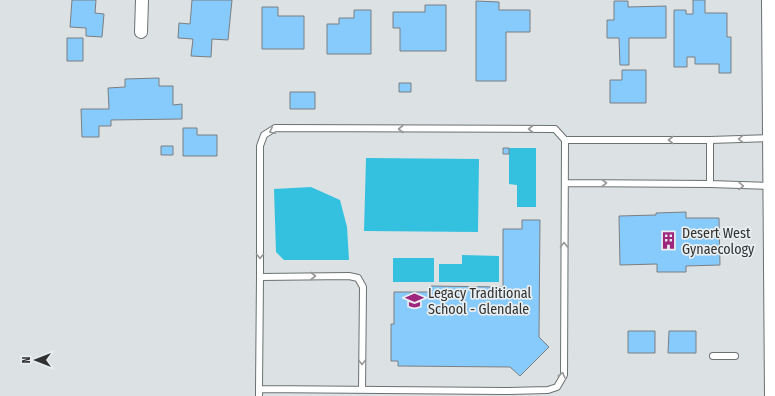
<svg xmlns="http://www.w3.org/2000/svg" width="775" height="396" font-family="'Fira Sans Condensed',sans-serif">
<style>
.green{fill:#34c1e0}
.building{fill:#87cafc;stroke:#7b7f82}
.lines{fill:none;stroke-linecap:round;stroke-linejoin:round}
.lane-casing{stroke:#6c7172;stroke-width:8}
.street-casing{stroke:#6c7172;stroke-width:14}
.secondary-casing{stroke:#6c7172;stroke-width:18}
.lane{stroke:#fff;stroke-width:6}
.street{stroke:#fff;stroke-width:12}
.secondary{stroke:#fff;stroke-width:16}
.oneway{stroke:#989898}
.labels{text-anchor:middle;stroke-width:3.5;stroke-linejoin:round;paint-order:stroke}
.poi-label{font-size:14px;fill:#303232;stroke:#e9eef0;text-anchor:start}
</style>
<rect width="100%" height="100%" fill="#dce1e3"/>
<path class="green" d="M509,148h27v59h-19v-22l-8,-1z
M366,158l113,1 -1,73 -114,-1z
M311,187l29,13 7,27 2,33h-65l-8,-8 -2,-63z
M462,255l37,1v26h-60v-18h23z
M393,258h41v24h-41z"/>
<path class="building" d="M72,0h24l-1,13 9,1 -2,23 -16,-1v-8l-16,-1z
M192,0h40l-4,40 -16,-1 -1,18 -20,-1 2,-17 -15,-1 1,-15 11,1z
M693,0h12v13h22v24h4v36h-12v-9h-24v-7h-8v10h-13v-57h12v4h7z
M476,1l23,1v8h31v22h-24v49h-30z
M614,1h14v6l38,-1v32h-37v27h-9l-1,-27h-12v-18h7z
M425,5h21v46h-46v-23h-7v-16h32z
M262,7h16v9h26v33h-42z
M354,10h17v44h-44v-30h12v-6h15z
M67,38h16v23h-16z
M622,70h24v33h-36v-23h12z
M159,78v8h14v19l9,-1v15l-71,1v6h-12v11h-17l-1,-28h28l-1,-21 17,-1v-8z
M399,83h12v9h-12z
M290,92h25v17h-25z
M183,128h14v7h20v21h-34z
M161,146h12v9h-12z
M503,148h6v6h-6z
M686,212v6h33l1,47 -34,1v6h-29v-8l-37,1 -1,-49 37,-1v-2z
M522,220h18l-1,117 10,10 -29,29 -10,-9 -112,-1v-5h-7v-37h3v-32h37v-6l72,1v-58h19z
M628,331h27v22h-27z
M669,331h27v22h-28z"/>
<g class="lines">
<defs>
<path id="lane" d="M565,140h145l61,-2
M565,183l145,1 61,2
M710,184v-44
M260,277l89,-1 9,2 5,9 -1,103
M713,356h22
M259,389l246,2 43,-1 9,-3 7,-12 1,-235 -10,-11 -280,-1 -11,7 -4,11v131l-1,112v7"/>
<path id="street" d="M141,32l1,-32"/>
<path id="secondary" d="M770,0l3,396"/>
</defs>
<use href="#lane" class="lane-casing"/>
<use href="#street" class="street-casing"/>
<use href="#secondary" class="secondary-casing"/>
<use href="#lane" class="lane"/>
<use href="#street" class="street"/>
<use href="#secondary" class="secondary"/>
</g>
<defs><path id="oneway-chevron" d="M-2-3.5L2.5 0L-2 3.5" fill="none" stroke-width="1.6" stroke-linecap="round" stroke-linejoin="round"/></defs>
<g class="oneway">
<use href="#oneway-chevron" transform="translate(401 129) rotate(-180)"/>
<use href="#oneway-chevron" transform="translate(531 129) rotate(-180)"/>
<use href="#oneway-chevron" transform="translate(272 131) rotate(155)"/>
<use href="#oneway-chevron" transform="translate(741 139) rotate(178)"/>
<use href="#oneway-chevron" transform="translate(671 140) rotate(180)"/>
<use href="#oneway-chevron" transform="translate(604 183)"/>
<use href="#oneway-chevron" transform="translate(741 186) rotate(2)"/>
<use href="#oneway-chevron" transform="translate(564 245) rotate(-90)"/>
<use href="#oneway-chevron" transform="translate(260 256) rotate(90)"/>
<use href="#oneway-chevron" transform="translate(313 276)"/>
<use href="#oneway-chevron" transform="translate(362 362) rotate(90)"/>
<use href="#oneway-chevron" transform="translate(562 375) rotate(-76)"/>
</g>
<defs>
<symbol id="building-bare" viewBox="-9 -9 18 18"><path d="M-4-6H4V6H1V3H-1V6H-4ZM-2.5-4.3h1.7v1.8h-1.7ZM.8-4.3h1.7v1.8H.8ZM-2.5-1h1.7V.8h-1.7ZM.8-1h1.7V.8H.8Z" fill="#9f267d" stroke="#e9eef0" stroke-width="2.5" paint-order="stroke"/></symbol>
<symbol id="school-bare" viewBox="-9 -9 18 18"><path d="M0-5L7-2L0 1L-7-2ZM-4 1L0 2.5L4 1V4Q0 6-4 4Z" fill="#9f267d" stroke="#e9eef0" stroke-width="2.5" paint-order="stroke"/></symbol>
</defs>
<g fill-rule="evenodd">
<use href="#building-bare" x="656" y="228" width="25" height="25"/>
<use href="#school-bare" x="402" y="288" width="25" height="25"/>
</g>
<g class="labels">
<g class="poi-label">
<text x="682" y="238">Desert West<tspan x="682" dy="16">Gynaecology</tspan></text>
<text x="428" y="298">Legacy Traditional<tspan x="428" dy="16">School - Glendale</tspan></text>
</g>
</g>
<g transform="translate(36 360) rotate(270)" stroke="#e9eef0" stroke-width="3" paint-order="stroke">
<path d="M0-3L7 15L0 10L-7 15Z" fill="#303232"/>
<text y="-6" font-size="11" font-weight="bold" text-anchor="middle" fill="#303232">N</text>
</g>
</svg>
